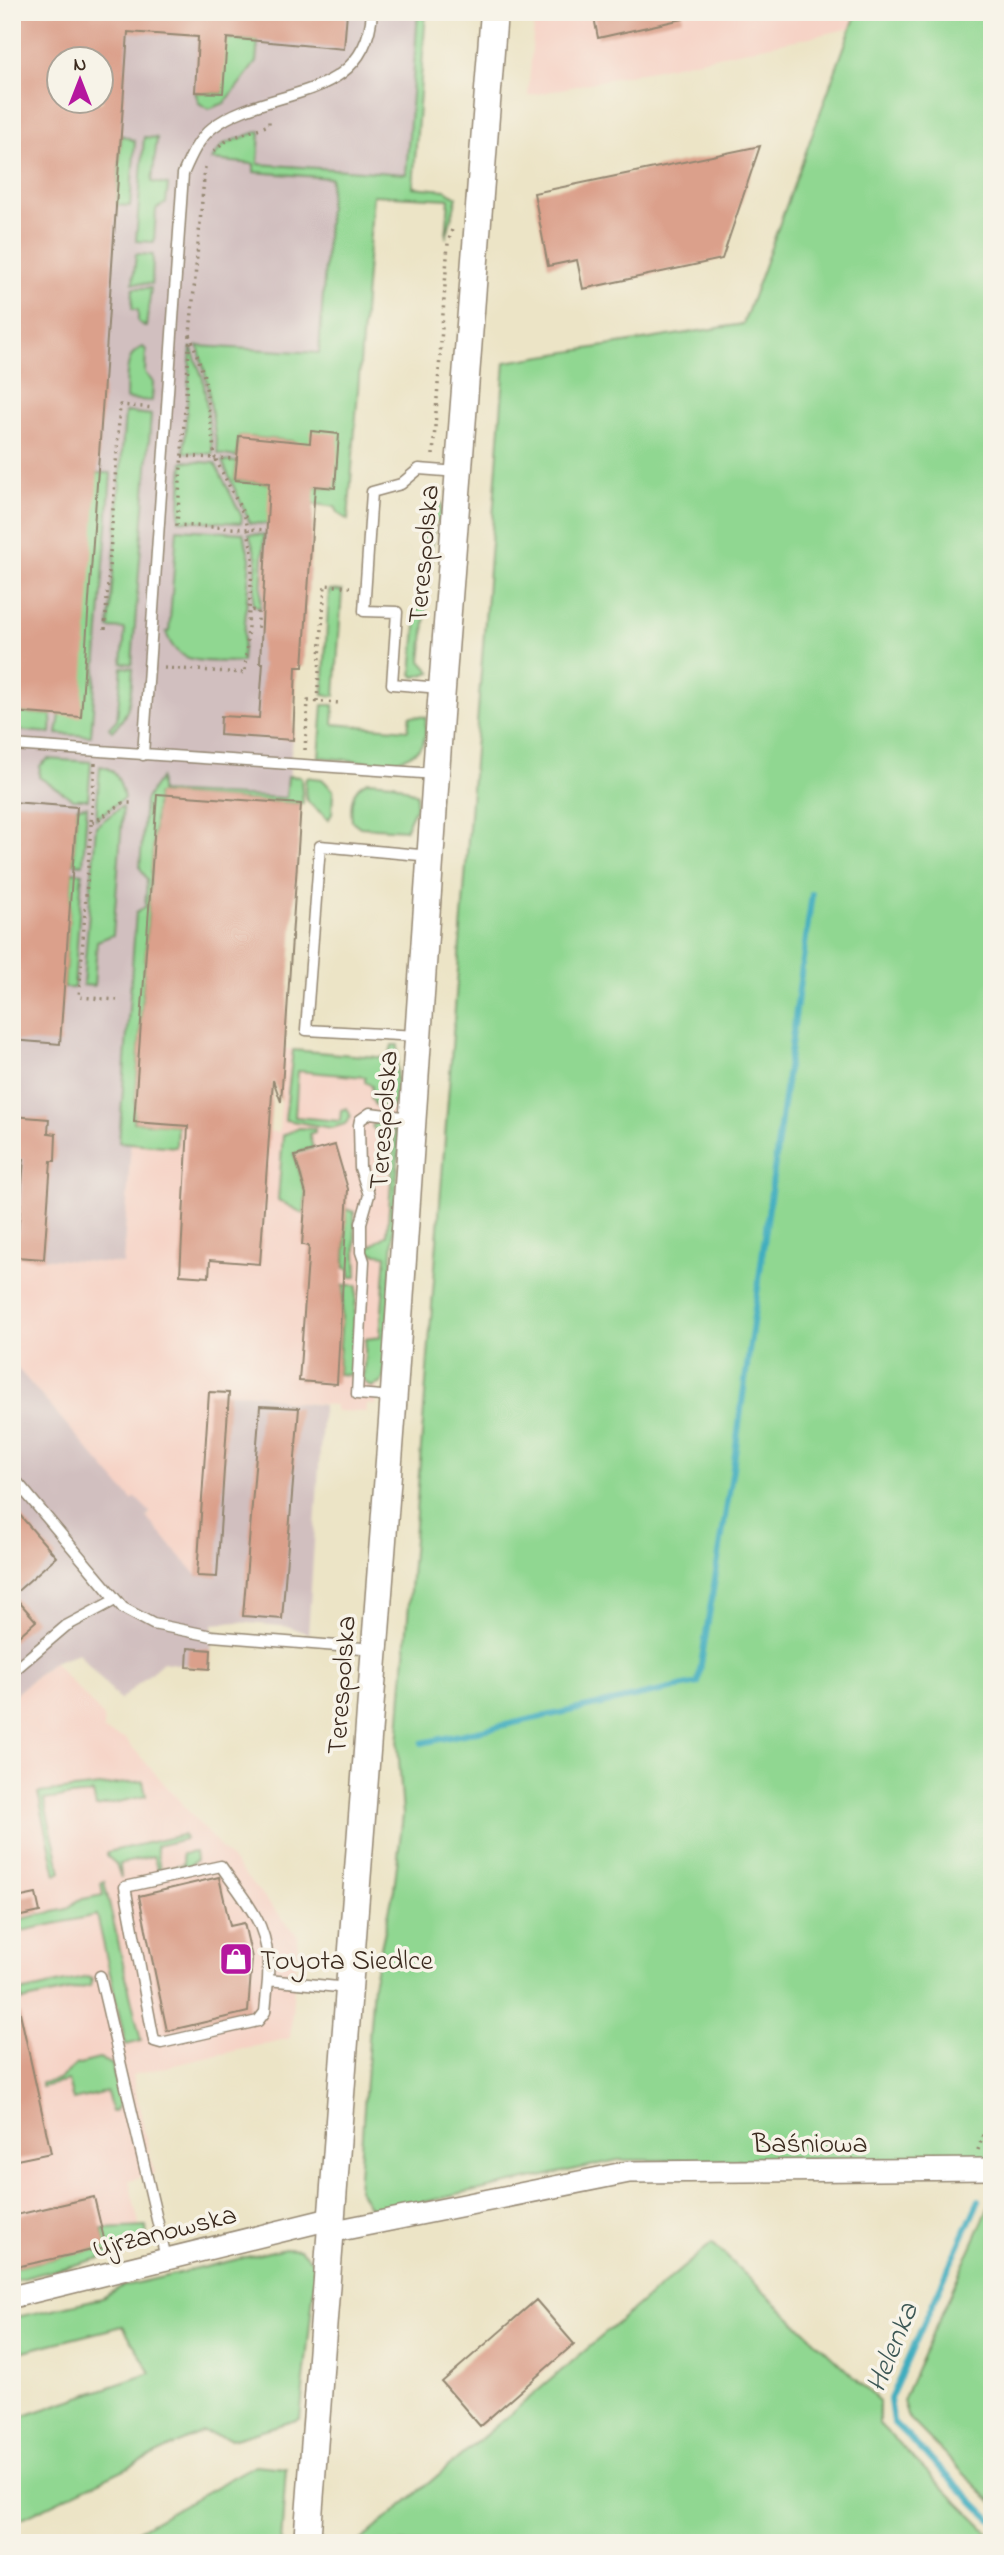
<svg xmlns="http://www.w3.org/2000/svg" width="1004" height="2555" font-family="'Indie Flower',sans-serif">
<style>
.built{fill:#f6d2c5}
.industrial{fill:#d1bfbf;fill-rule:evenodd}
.green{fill:#90d791;stroke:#668058;stroke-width:2}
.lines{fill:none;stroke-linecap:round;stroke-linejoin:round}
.stream{stroke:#40adbf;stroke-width:6}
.building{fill:#dba08b;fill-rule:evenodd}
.service-casing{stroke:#948772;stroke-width:13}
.minor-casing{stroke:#948772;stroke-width:24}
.tertiary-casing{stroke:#948772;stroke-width:29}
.path{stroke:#948772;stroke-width:3.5;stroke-dasharray:2 5;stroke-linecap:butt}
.service{stroke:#fff;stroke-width:10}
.minor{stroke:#fff;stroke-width:21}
.tertiary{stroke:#fff;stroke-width:26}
.labels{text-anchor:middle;stroke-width:7;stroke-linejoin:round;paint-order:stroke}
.street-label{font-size:28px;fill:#3b2a1e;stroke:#f7f3e8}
.poi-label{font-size:28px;fill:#3b2a1e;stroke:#f7f3e8;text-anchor:start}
.water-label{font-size:30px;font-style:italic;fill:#3d5856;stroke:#f7f3e8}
</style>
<rect width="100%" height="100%" fill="#f7f3e8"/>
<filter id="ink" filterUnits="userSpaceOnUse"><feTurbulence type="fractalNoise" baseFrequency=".0143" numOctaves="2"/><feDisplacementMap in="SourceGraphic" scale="14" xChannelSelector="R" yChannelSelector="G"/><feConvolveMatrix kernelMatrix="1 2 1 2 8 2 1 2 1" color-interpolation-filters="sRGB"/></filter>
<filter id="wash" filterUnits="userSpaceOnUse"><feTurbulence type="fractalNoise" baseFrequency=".00686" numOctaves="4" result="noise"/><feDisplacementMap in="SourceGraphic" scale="28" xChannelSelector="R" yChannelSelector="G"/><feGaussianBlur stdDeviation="1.57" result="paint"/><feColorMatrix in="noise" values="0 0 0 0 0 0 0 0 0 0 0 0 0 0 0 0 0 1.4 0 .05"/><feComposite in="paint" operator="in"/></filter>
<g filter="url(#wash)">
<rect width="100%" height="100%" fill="#ece4c6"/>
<path class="built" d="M535,12h322l-5,16 -324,68z
M392,1045h6l-3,84 -19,276 -9,-1 -1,8 -30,-1 -1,-6 -46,-3 -30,-8 -62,182 -50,-58 3,-5 -15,-15 -2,4 -121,-140v-106l111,8 9,-142 147,10 6,-83 104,9z
M53,1662l50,54 1,15 21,8 173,197 -8,102 -158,37 22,99 -25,6 15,67 -132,34v-584z"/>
<path class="industrial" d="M12,12h414l-13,171 -78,-5 -24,253 24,57 -25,-2 -2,17 6,1 -11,163h-7l-8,136 -135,-8 -30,469 -111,-8zM60,60h42v42h-42z
M12,1362l121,139 2,-4 15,15 -3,6 50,57 12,-183 50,2 30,8 34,3 -15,229 -17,-7 -53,-5 -25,2 -3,45 -47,-7 -43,38 -42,-47 -27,10 -39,34z"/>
<path class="green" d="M418,12h8l-13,175 32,3 12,7 -11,41 3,-39 -76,-4 -25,325 -9,-6 -4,-7 -27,-4 1,-17 25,2 -24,-40 -17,-7 -54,-5 -2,21 -19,-3 -11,-73 -9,-35 121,7 12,-175 -77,-6v-8l-43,-4 13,-16 36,-13 -2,33 148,10z
M857,12h135v2136l-6,12h-368l-245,53 -15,-24 15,-205 21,-95 9,-74 -5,-70 107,-1383 238,-38z
M218,38l40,3 -2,21 -31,41 -16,6 -10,-6 -4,-11 28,1z
M121,135l14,6 -5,65 -14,-1z
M144,137l13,1 -5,44 16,3 -2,18 -10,6 -2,33 -18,-1z
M136,254l17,1 -1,29 -19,-1z
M133,288h18l-5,39 -8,-5v-12l-6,-1z
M143,347l3,3 -1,23 8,9 -1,19 -26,-2c1,-17 -3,-46 17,-52z
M191,347l12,32 10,75 -29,-2z
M125,412l26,3 -19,249 -10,-1 3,-34 -16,-1z
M183,461l32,2 27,54 -1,6 -62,-3z
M222,461l15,1 -2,18 53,5 -21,39 -17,-1z
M97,473h14l-20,263 -34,-2z
M437,498l5,7 -2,15 -6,4 -3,26 -9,-1 3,-45 4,-5z
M177,529l66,4 7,25 -8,104c-32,-2 -65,7 -76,-30h3z
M249,534l15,1 -4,73 -7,-4 4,-45z
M422,555l10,1 -11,105 10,11 -16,5 -3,-3z
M329,590l13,1 -7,105 -12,-1z
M122,667l11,1c-2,23 -1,47 -21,63l-3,-3 8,-9z
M323,705h11l-1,19 75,6 2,-14 16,1c-1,8 1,21 -4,28 -20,27 -74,14 -103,12z
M12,712l40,3 -1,18 -39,-3z
M48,759l43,3 -3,37h-15l-34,-22 1,-11z
M100,766c17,2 21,18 24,32l-28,21z
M288,776l13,1 2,27 -146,-10 -23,328 43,3 -1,22 -57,-5 17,-230 9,-5 2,-28 -7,-11 5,-68 15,-22v14l126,6z
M306,777l16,2 11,11 -1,24 -4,6c-17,-20 -26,-11 -22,-43z
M368,781l25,2 24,11 -2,15 -10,21 -45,-3 -8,-6c-2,-16 -1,-33 16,-40z
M87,806l-4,58 -10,-1 4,-56z
M121,807h2l-10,128 -16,6 -3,45 -11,-1 13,-159z
M72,872l10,1 -8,115h-10z
M392,1045h6l-3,62 -20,-2 -4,-7 1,-12 -7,-4v-5l-67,-6 -3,46 45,4 1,-11 6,-2 4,9 -6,7 -13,4 -47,-8 8,-70 96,8z
M385,1121l15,7 -16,249 -3,6 -10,4 -8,-7 3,-41 14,-2 6,-82 -16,-2 -3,-4 20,-14 8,-106 -16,7 -7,-10 4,-4z
M299,1128l16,1v3l-6,2 4,14 -19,6 12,40 -2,20 -26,-14 5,-65z
M346,1209l8,3 3,65h-7v-8l-5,-1z
M344,1285h13l-7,90 -12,-1z
M143,1781l3,15 -50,11 -3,-14 -49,7 17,72 -5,3 -18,-82z
M183,1835l2,4 -29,7 4,23 24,-5 -2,-10 13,-2 1,8 -7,6 -31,6 -5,-16 -33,8 1,14 -5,-14 -9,-8v-4z
M104,1881l37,160 -15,4 -29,-130 -85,18v-12l55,-12 11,-9 25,-5 -2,-12z
M88,1977l4,2 -2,7 -68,15 -2,-9z
M99,2059l13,5 8,39 -5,9h-3l-5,-20 -34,8 -5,-19 -27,6v-4l17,-3 18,-15z
M992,2200v302l-85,-86 -4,-16z
M146,2227l2,19 -136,35v-13l93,-21 -3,-18z
M712,2243l167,158v23l113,112v7h-634z
M285,2248l15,1 16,17 -16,153 -69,20 -29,-7 -190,91v-103l139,-47 -28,-47 -111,28v-36l90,-20 19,-11z
M255,2465l31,3 -5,75h-166z"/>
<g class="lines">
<path class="stream" d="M422,1743l276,-60 35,-215 79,-574
M979,2200l-89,199 3,23 99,98"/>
</g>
<g id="blocks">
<path class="building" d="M12,12h335l-3,37 -117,-11 -4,55 -28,-1 3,-55 -70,-5 -47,685 -69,-5zM60,60h42v42h-42z
M593,12h89l1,7 -85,19z
M760,146l-38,113 -139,30 -6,-29 -29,6 -14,-73z
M311,431l28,3 -4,54 -20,-2 -12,181h-7l-3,73 -73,-5 1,-19 38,2 4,-55h-3l9,-180 -34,-3 4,-44 71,7z
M157,794l144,10 -20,298 -8,-22 -13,184 -50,-4 -1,17 -29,-2 8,-149 -54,-4z
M12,802l65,5 -17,237 -48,-4z
M12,1116l37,3 -1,14 8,1 -1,27h-4l-7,98 -28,-2 8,-98 -12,-1z
M335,1145l13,44 -11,195 -38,-3 10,-135 -7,-1 4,-51 -11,-38z
M209,1392l20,1 -12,184 -20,-1z
M260,1406l39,2 -17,211 -39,-3z
M12,1506l44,51 -43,38 23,26 -24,21z
M188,1648l23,2 -1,19 -23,-2z
M219,1877l11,49 14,-3 8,35 -4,54 -81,19 -28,-135z
M36,1894l4,18 -28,6v-19z
M19,2008l32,145 -39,8v-152z
M94,2197l12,50 -94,21v-52z
M536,2300l38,44 -94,82 -38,-44z"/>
</g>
</g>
<g filter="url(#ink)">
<use href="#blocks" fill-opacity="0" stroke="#948772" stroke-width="2"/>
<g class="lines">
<defs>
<path id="service" d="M440,688l-48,-4 5,-72 -33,-1 8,-119 29,-8 18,-15 39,3
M12,745l424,29
M143,755l40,-581c7,-16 15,-35 29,-46 54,-43 154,-22 160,-116
M418,1036l-112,-6 14,-184 111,10
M394,1397l-37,-3 7,-133 -3,-9v-29l8,-28 -9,-27 -1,-43 1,-5 10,-7 41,5
M12,1476l111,132 30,16 59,12 163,13
M12,1672l54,-46 49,-26
M100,1976l66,282
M268,1980l-3,32 -7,9 -97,22 -7,-2 -29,-154 96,-21c29,42 50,60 47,114l80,8"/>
<path id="minor" d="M330,2232l299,-60 363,-3
M12,2297l318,-78"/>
<path id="tertiary" d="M307,2543l85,-1122 48,-706 54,-703"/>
</defs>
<use href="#service" class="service-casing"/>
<use href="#minor" class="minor-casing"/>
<use href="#tertiary" class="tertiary-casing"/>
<path class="path" d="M214,151l15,-12 40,-14v-7
M205,167l-15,167 15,45 10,79 22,1
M190,335l-13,190 90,5
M433,455l15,-212 5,-17
M182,456l33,2 31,61 7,39 -4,52 9,1v18h4
M105,629l15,-224 34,3
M164,668l81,5 4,-63
M317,701l8,-116 25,2
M305,750l3,-49 32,2
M95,763l-4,61 32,-21h11
M91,824l-12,173 38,3
M978,2150l14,-42"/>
<use href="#service" class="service"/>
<use href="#minor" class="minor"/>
<use href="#tertiary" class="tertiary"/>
</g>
</g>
<defs>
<symbol id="shop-square" viewBox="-11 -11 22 22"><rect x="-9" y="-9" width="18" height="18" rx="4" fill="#b5179e" stroke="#f7f3e8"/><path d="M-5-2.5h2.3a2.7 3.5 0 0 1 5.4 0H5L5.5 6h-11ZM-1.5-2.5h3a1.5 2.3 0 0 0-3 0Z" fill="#fff"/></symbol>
</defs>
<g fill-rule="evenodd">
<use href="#shop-square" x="217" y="1940" width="38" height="38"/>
</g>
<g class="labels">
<g class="street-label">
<text transform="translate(422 554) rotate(-85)" y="10">Terespolska</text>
<text transform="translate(382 1120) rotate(-86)" y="10">Terespolska</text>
<text transform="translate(340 1685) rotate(-86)" y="10">Terespolska</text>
<text x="810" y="2152">Baśniowa</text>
<text transform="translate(164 2230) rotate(-14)" y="10">Ujrzanowska</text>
</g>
<g class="poi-label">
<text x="260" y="1969">Toyota Siedlce</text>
</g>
<g class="water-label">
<text transform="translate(891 2347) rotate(-68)" y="10">Helenka</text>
</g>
</g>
<rect width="1004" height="2555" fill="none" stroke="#f7f3e8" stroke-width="42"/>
<g transform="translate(80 80)"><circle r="33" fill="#f7f3e8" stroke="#aca397" stroke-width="2"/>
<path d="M0-5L12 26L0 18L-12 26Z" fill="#b5179e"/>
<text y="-10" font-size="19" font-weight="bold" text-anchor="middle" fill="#3b2a1e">N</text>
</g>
</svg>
